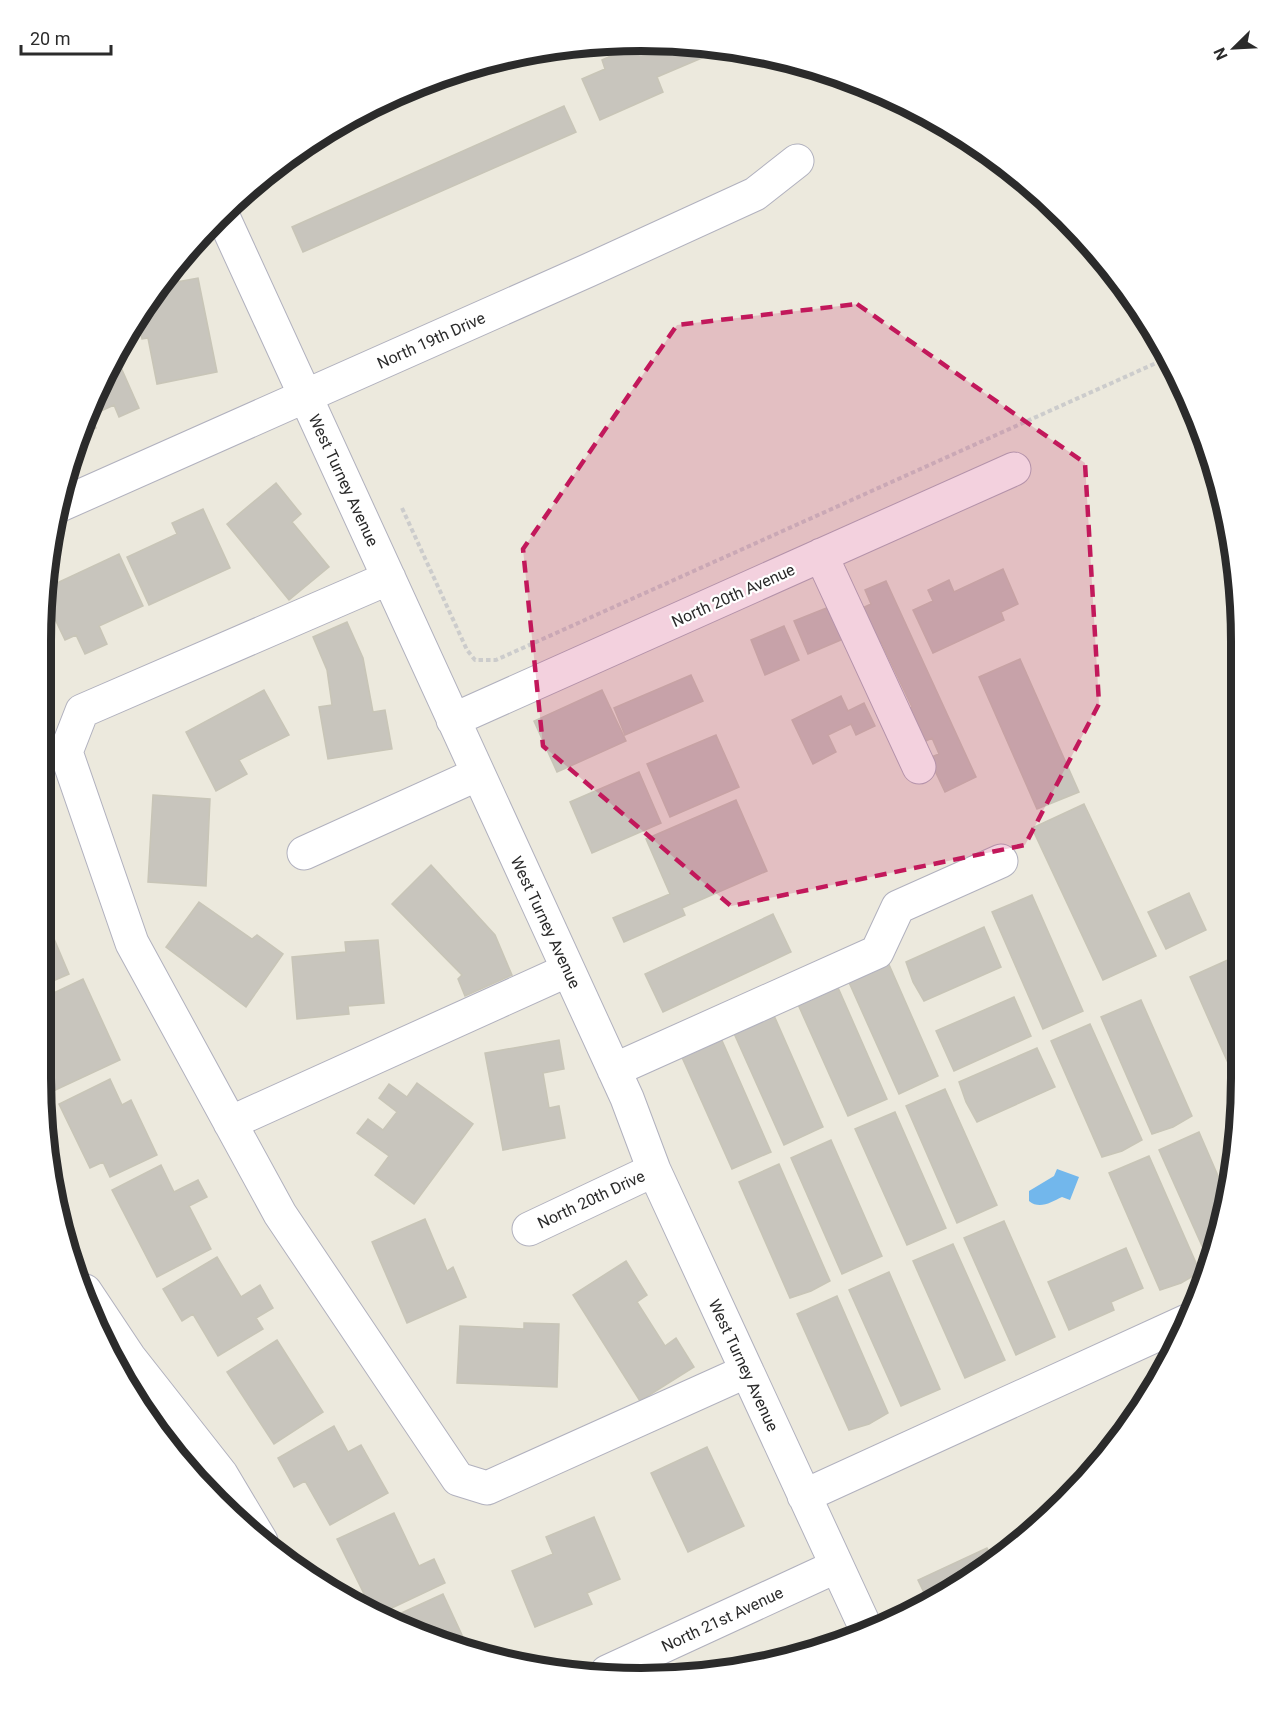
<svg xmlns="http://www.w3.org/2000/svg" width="1282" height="1719" font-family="Roboto,sans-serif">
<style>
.water{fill:#72b7ec}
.building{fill:#c8c5bd;stroke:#c8c5b7;stroke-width:1.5}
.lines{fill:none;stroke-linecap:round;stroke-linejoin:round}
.minor-casing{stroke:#b1b1be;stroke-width:35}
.path{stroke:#ccc;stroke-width:4;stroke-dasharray:4.5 3;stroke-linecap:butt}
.minor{stroke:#fff;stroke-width:33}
.marked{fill:#c2185b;fill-opacity:0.2;stroke:#c2185b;stroke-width:4.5;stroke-dasharray:12 8;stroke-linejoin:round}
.labels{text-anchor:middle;stroke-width:4.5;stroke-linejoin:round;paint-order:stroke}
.street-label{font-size:16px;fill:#2b2b2b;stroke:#fff}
.rim{fill:none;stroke:#2b2b2b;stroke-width:8}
</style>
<rect width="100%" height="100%" fill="#ece9dd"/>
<path class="water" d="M1057,1169l22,8 -9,23 -8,-3c-11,5 -22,13 -33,4v-10l25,-15z"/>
<path class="building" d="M626,43l73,2 5,12 -47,20 6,15 -63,28 -18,-41 23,-10 -3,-9 22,-10 -2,-6z
M564,106l12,26 -273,120 -11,-25z
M198,278l19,94 -60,12 -9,-46 -6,1 -5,-23 23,-31z
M119,363l20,45 -20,9 -5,-12 -24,11 6,12 -16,7 22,-59 4,-8z
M276,483l25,31 -9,8 37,45 -40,33 -62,-76z
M203,509l27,59 -81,37 -22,-48 50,-23 -5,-11z
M119,554l24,52 -44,20 8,18 -22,10 -9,-19 -11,5 -22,-46 1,-5z
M1003,569l15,35 -17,8 3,8 -71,33 -20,-43 20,-9 -5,-11 21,-10 5,12z
M886,581l90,196 -31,15 -16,-34 10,-4 -7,-16 -10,5 -16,-34 6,-2 -31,-65 -5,2 -16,-35 11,-5 -6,-14z
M829,607l14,32 -35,15 -14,-33z
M347,622l16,36 10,54 12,-2 7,39 -64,10 -9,-52 13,-2 -5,-35 -14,-33z
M784,626l15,34 -34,15 -14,-35z
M1020,659l59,133 -42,17 -58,-132z
M691,675l12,26 -78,34 -11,-27z
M264,690l25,45 -50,25 8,14 -31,17 -30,-59z
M602,690l24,51 -69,31 -23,-51z
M841,696l7,15 16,-8 11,23 -19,9 -5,-11 -23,11 8,17 -23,12 -21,-44z
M716,735l23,52 -69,30 -23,-53z
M639,772l22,51 -69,30 -22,-51z
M153,795l57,4 -4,87 -58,-4z
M736,800l31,71 -85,37 3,7 -61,27 -11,-24 57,-24 -24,-55z
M1084,804l72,152 -53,24 -71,-152z
M431,865l64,70 17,40 -47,21 -7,-17 4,-4 -70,-71z
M1189,893l17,37 -40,19 -18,-37z
M1032,895l51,116 -40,18 -51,-117z
M199,902l53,37 5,-4 26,19 -37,53 -80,-60z
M41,908l28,66 -28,12z
M773,914l18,38 -128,60 -18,-38z
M984,927l17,40 -77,34 -11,-19 -7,-20z
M378,940l6,63 -36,3 1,8 -52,5 -5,-62 54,-5 -1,-10z
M1230,959l9,22 1,109 -50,-113z
M887,960l51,116 -39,18 -52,-116z
M83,979l37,81 -71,33 -8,-17v-15l4,-2 -4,-9v-51z
M836,983l51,116 -39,17 -52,-116z
M1014,997l17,39 -77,35 -18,-40z
M1141,1000l51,116 -19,11 -21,7 -51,-117z
M772,1011l51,116 -39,18 -52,-116z
M1090,1024l52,116 -20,11 -20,6 -51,-116z
M720,1036l51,116 -39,17 -52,-116z
M559,1040l5,29 -21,4 6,35 10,-2 6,32 -62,12 -18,-97z
M1037,1048l18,39 -78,35 -11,-20 -7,-20z
M110,1079l12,26 9,-5 26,55 -47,22 -7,-15 -13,6 -31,-64z
M417,1083l56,41 -59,80 -39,-29 14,-19 -32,-23 11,-14 15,11 14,-18 -18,-14 10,-14 18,13z
M945,1089l52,116 -40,18 -51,-117z
M895,1112l51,116 -39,17 -52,-116z
M1199,1132l26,60 -14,74 -52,-116z
M831,1140l51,116 -40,18 -51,-116z
M1149,1156l51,116 -19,11 -21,7 -51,-117z
M779,1164l51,117 -19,10 -21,7 -51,-116z
M161,1165l13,27 24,-12 9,17 -18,9 22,43 -54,28 -45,-87z
M425,1219l22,52 6,-4 13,30 -59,26 -35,-81z
M1004,1221l51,116 -39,18 -52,-117z
M953,1244l52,116 -40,18 -52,-117z
M1126,1248l17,40 -32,14 3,8 -45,20 -21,-48z
M217,1257l24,40 19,-12 13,23 -17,10 7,11 -45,27 -25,-42 -11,7 -19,-32z
M626,1261l21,34 -10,7 28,44 11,-8 18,29 -54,34 -67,-106z
M889,1272l51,117 -39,17 -52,-116z
M837,1296l51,117 -19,11 -20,6 -52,-116z
M524,1323l35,1 -2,63 -100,-4 3,-57 64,3z
M277,1340l46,72 -49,32 -47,-72z
M334,1426l14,26 13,-7 27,48 -58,32 -25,-44 -11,6 -16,-29z
M707,1447l37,79 -56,26 -37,-79z
M394,1513l25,53 15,-7 11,24 -70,33 -38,-77z
M594,1517l26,62 -33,14 5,11 -57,23 -23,-56 41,-17 -7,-17z
M987,1548l7,14 -65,41 -11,-23z
M443,1594l25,54 -82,-28z"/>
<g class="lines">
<defs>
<path id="minor" d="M221,212l406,886 27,72 214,463
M58,506l531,-236 166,-76 42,-33
M821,555l98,212
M389,578l-307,133 -16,41 66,191 148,271 178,265 29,9 260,-117
M453,720l561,-251
M304,853l174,-79
M614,1070l263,-118 21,-45 103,-46
M230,1123l338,-153
M529,1229l125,-59
M85,1291l44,66 92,117 40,67
M804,1496l383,-175
M607,1672l230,-106"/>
</defs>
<use href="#minor" class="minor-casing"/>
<path class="path" d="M885,95l157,100
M402,508l65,142 8,10h21l669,-301"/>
<use href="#minor" class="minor"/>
</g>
<path class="marked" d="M857,304l228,159 14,241 -74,141 -294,61 -188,-160 -20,-197 154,-224z"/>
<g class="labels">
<g class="street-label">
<text transform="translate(431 340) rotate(-24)" y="6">North 19th Drive</text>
<text transform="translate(344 480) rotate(65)" y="6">West Turney Avenue</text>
<text transform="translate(733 595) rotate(-24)" y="6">North 20th Avenue</text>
<text transform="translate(546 922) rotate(65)" y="6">West Turney Avenue</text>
<text transform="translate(591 1199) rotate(-25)" y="6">North 20th Drive</text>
<text transform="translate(744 1365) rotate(65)" y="6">West Turney Avenue</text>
<text transform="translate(722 1619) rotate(-25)" y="6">North 21st Avenue</text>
</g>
</g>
<path d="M0 0H1282V1719H0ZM641 51H641A590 590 0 0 1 1231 641V1078A590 590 0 0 1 641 1668H641A590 590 0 0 1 51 1078V641A590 590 0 0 1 641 51Z" fill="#fff" fill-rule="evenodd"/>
<path class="rim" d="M641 51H641A590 590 0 0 1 1231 641V1078A590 590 0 0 1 641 1668H641A590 590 0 0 1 51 1078V641A590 590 0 0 1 641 51Z"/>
<g transform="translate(1234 48) rotate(246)" stroke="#ffffff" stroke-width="4.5" paint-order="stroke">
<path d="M0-4.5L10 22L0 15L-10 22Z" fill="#2b2b2b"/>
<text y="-9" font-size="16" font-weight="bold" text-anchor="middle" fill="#2b2b2b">N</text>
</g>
<path d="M21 45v9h90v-9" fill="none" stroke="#2b2b2b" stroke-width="3"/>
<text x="30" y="45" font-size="18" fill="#2b2b2b" stroke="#ffffff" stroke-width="4.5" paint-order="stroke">20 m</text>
</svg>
